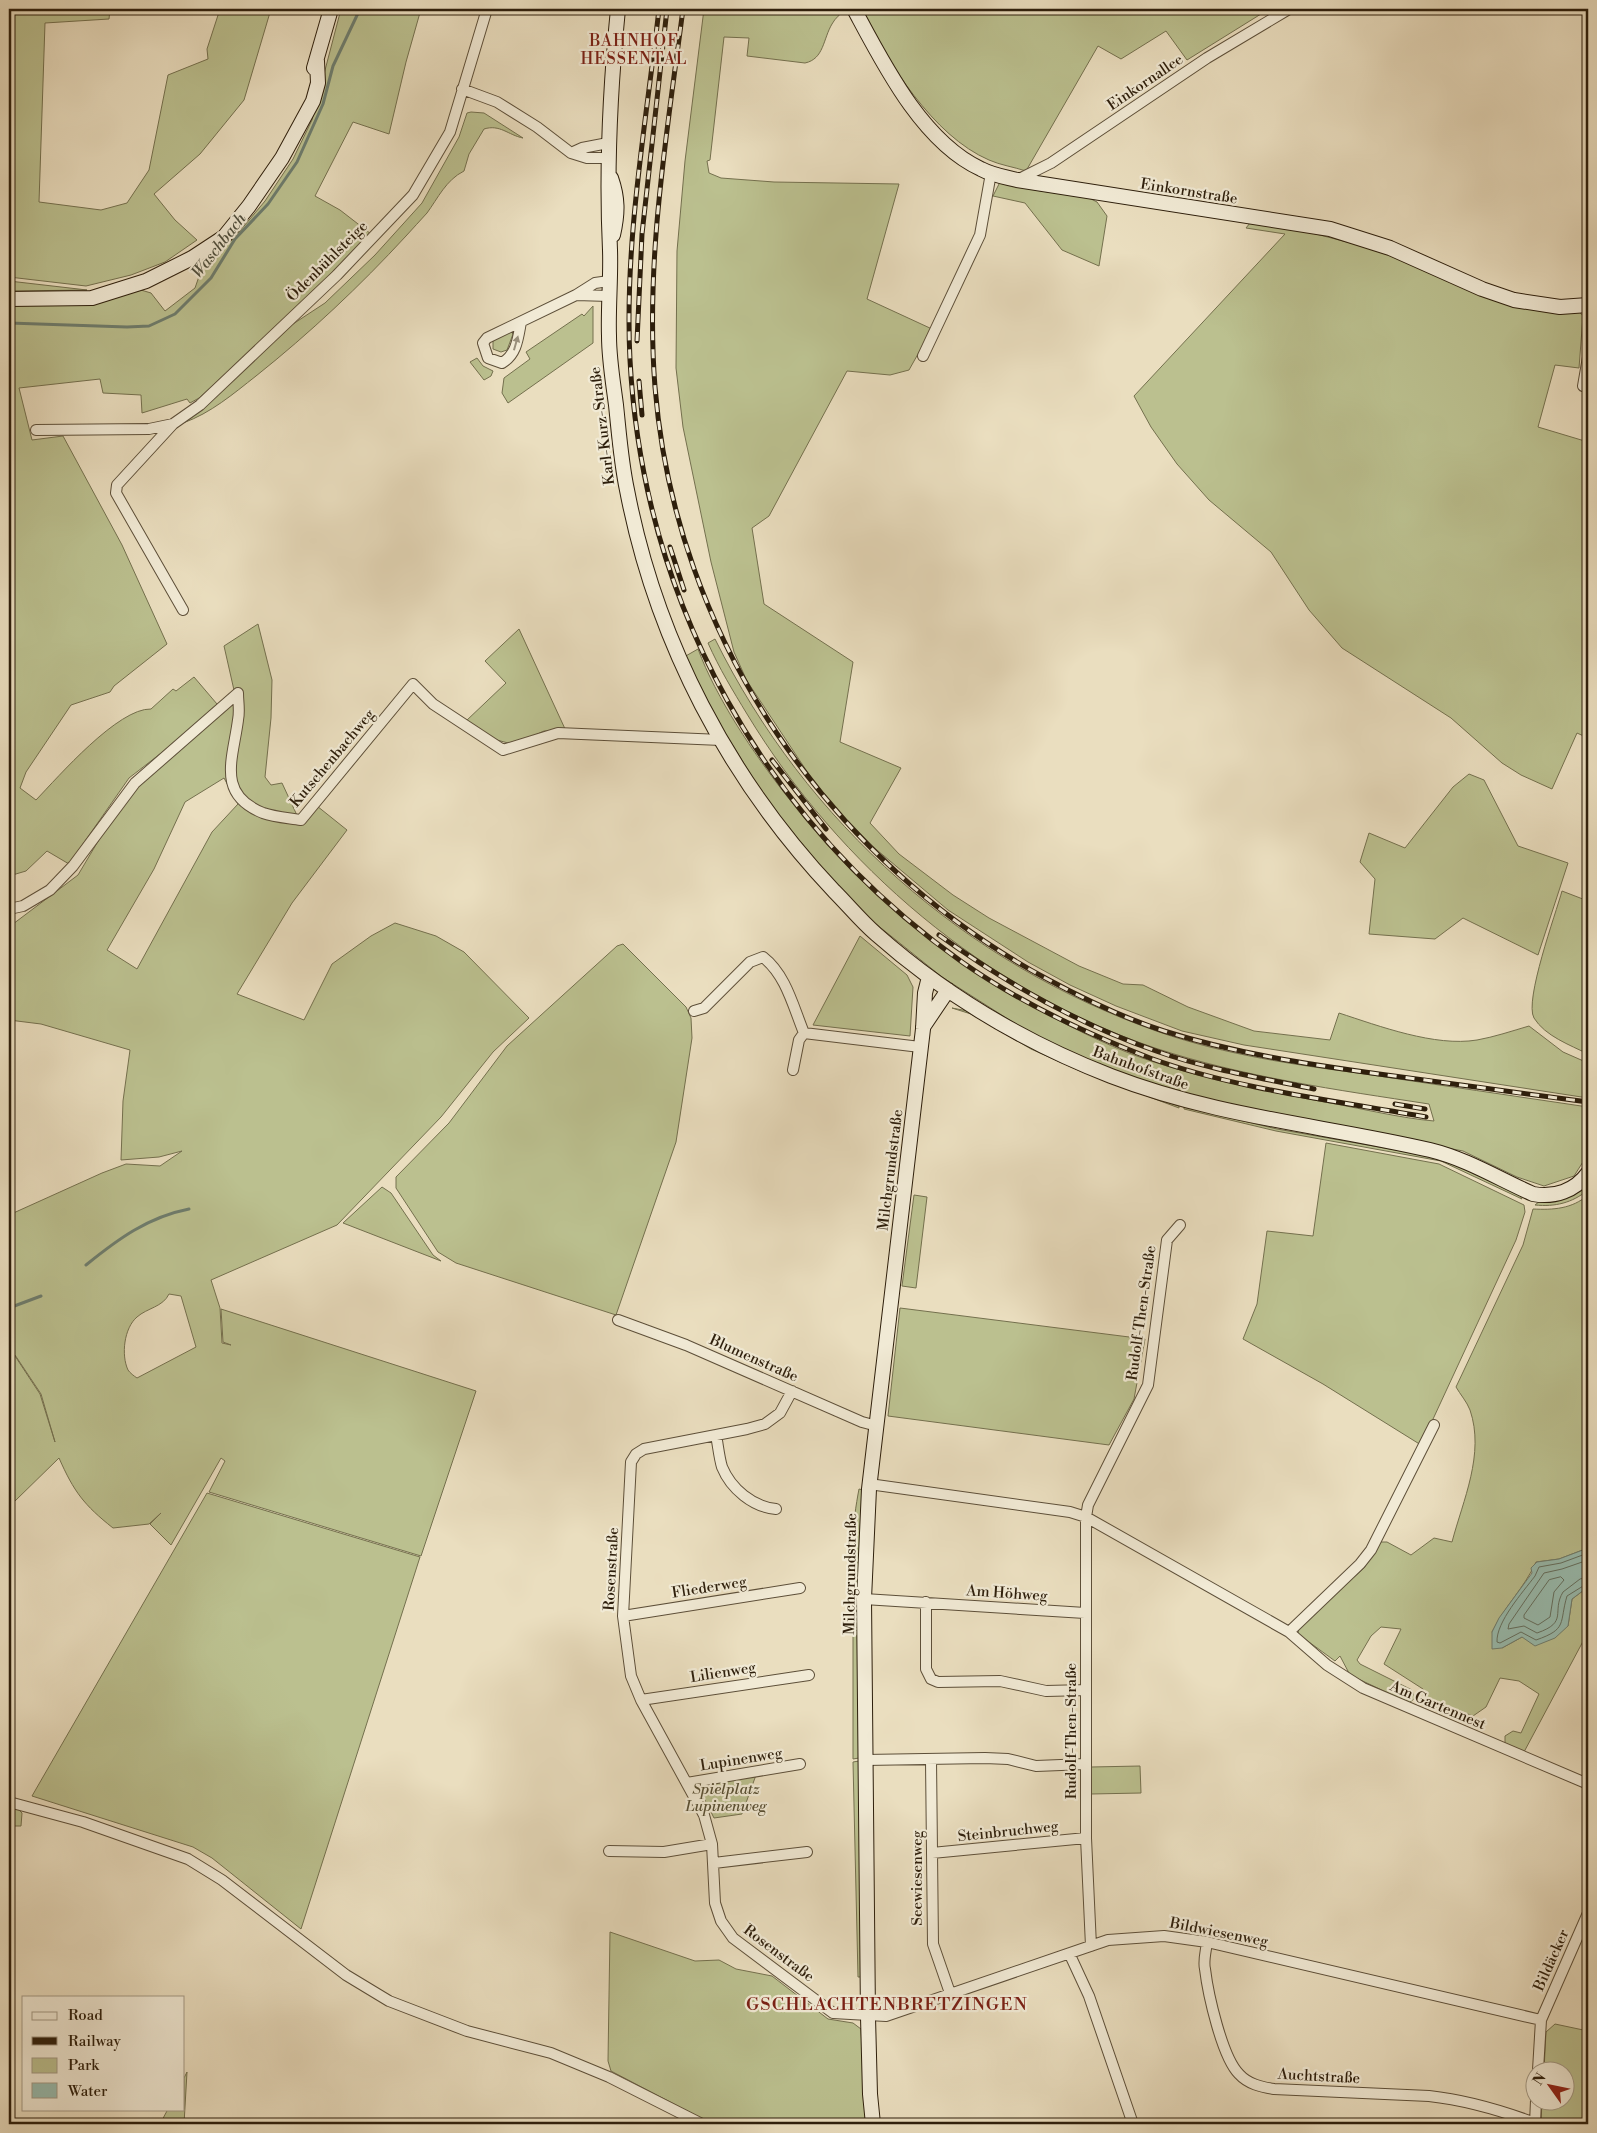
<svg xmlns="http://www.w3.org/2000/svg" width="1597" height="2133" font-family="'Libre Bodoni',serif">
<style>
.green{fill:#bbc08f;stroke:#74704e;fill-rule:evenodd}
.water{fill:#98bcaf;stroke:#6e7d6e}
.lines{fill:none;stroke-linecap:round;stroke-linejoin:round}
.shore{stroke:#636e5e;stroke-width:1}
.stream{stroke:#6e7d6e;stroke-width:3}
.street-casing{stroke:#5d4f39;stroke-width:12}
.secondary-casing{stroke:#2e1f0c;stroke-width:16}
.street{stroke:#f1ead5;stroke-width:10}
.secondary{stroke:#f1ead5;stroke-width:14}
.rail-casing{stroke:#2e1f0c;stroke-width:5}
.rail{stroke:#f1ead5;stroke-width:3;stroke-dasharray:9;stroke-linecap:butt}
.oneway{fill:#998f7b}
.labels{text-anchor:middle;stroke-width:4.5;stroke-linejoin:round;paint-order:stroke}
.street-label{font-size:15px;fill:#2e1f0c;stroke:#f1ead5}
.park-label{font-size:15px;font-style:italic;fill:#584f33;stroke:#f1ead5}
.neighbourhood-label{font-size:16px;letter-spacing:1px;fill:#7a1f14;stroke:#f1ead5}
.water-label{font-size:16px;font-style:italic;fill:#4e4e3d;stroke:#f1ead5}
.quarter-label{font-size:18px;letter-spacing:1px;fill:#7a1f14;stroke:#f1ead5}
</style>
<rect width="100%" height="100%" fill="#eadebf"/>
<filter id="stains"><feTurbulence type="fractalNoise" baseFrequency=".004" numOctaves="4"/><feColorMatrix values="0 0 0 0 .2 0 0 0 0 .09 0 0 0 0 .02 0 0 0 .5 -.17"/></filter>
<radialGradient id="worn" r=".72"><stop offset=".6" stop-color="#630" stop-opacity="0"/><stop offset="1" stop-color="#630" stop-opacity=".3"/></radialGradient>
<path class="green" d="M9,9h101l-1,10 -64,4 -6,179 62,8 26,-7 22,-33 19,-95 40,-16 -1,-10 13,-40h51l-27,91 -44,54 -46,40 21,26 22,20 -32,22 -34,13 -45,11 -77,-9z
M341,9h80l-15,53 -17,72 -36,-12 -38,74 25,14 31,24 -96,94 -76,70 -9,5 -3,-4 -45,14 -1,-18 -38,-2 -3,-14 -81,9 13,52 31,-4 59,109 45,99 -53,42 -4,6 -39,13 -45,67 -6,16 16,12c23,-24 82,-92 115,-91l22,-20 3,2 18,-14 23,27 -30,29 -58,45 -60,86 -22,-13 -21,20 -17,5v-572l132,-14 10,3 14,18 30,-23 8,-23 31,-27 31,-37 28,-42 19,-39z
M704,9h141c-4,5 -10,9 -13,15 -9,15 -8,35 -27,39l-58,-7 2,-18 -25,-1 -14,123 -3,1 2,12 12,5 53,4 125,2 -32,115 65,30 -23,41 -19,5 -43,-4 -78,145 -17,12 12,76 89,58 -13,80 61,26 -31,55 29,31 54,41 36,23 90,48 44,18 20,1 45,22 66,24 76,9 9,-27c40,13 96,34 138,27 17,-3 35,-9 52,-14l34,26 25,11v35l-344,-53 -62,-14 -66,-25 -46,-21 -42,-23 -80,-52 -71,-60 -29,-28 -36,-43 -65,-98 -13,-29 -23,-90 -28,-135 -7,-59 1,-117 8,-90z
M862,9h407l-82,51 -21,-29 -45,28 -23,-13 -72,125c-12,-4 -26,-6 -37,-11 -56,-24 -102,-98 -127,-151z
M471,112l13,1 39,25c-15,-3 -23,-14 -39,-9l-15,25 -5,17c-18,9 -26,27 -37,42 -7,8 -14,15 -21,23 -46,50 -96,97 -150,140 -23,18 -45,37 -73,47l21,-16 89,-83 32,-21 50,-48 47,-52 37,-66 8,-24z
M1000,182l41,9 46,6 10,5 10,14 -8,50 -37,-16 -37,-47 -32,-7z
M1250,223l39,4 81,21 41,15 65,30 100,15 7,8 -4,52 -24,-3 -17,62 50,15v74l-4,16 4,2v204l-11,-5 -25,56 -31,-14 -19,-12 -51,-45 -109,-70 -33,-38 -38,-58 -62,-52 -32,-36 -26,-37 -17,-31 151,-162 -39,-6z
M9,281l78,9 -78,1z
M593,306v37l-85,60 -6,-10 2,-15 26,-19 -4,-7 56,-38 2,2z
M510,331l3,3 -6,16 -6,2 -8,-3v-9z
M477,358l6,8 10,5 -2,5 -7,4 -14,-18z
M258,624l14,56 -1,38 -6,59 6,8 11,-2 19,41 16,-18 30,24 -55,73 -55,91 67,26 28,-56 39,-28 24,-13 41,13 28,16 65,66 -36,34 -52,65 -104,108 -126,55 9,28 2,35 9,2 -8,-3 -2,-33 255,82 -55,165 -212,-64 16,-31 -4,-3 -50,87 -21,-21 11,-11 -12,11 -36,4c-29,-23 -39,-36 -54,-70l-44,43h-6v-145h6l25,38 15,48 -14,-48 -26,-39h-6v-140l93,-42 24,-9 34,2 22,-15 -23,6 -38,3 2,-59 7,-51 -89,-26 -32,-4v-93l69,-52 57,-96 101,-80 -12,-53zM224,778l14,26 -26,28 -75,137 -30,-19 47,-81 31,-67zM169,1294l12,2 15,51 -59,31c-3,-2 -7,-5 -9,-8 -7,-15 -4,-42 9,-53 10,-9 26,-10 32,-23z
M519,629l47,102h-22l-22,10 -14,2 -11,-3 -31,-19 40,-38 -21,-22z
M715,639c91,184 250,325 444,393 67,23 137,33 206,42 74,11 149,22 223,33l-2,33h2v14l-14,22 -30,10 -27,-9 -54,-26 -278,-54 -111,-42 -52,-27 -80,-51 -66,-53 -37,-35 -71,-87 -43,-69 -41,-76 14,-8c18,49 56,105 88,146 72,94 155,163 259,218 35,19 72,37 109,49 58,19 117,30 176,41 34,6 70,15 104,18l-5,-17c-91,-14 -186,-27 -274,-56 -169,-57 -316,-182 -408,-334 -14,-23 -28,-46 -39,-71z
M1469,774l15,6 34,66 50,17 -30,92 -75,-37 -28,21 -66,-5 6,-55 -15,-17 9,-29 36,15 48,-61z
M1562,891l26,10v153c-18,-9 -43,-18 -54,-36 -10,-17 22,-105 28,-127z
M860,936l47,39 6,12 -3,49 -97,-11z
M623,944l63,63 5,11 1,20 -16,104 -60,173 -160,-52 -18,-11 -42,-64v-11l53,-54 58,-77 110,-100z
M952,1008l21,4 182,86 24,8v2l-99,-37 -49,-22 -60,-35z
M1184,1107l93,22 147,26 34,10 61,29 3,5 -81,-38 -165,-30 -92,-22z
M1326,1143l113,21 85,41 1,7 -9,28 -95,205 -98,-61 -80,-45 14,-35 10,-73 46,5z
M1588,1186v4c-16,13 -33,17 -53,15l5,-4 27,-3z
M382,1187l9,6 42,62 8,6 -98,-38z
M914,1195l13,2 -11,91 -14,-2z
M1588,1195v353l-29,11 -23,3c-11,25 -32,45 -44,70l10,16 20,-11 46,-11 4,-27 16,-12v45l-64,120 -19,-8v-8l8,-5 8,2 18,-39 -20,-13 -19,-3 -14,29 -13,9c-26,-11 -42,3 -50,-27l-39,-25 17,-35 -20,-2 -10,9 -14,24 3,4 52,26 3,8 -6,5 -59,-28 -10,-19 -5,5 -37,-27 1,-8 65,-58 16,-26h7l24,13 23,-17 18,4c11,-42 33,-88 18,-132 -3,-8 -10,-16 -14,-23l67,-142 10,-36c20,1 39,0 55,-14z
M900,1308l245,31 -11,60 -25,46 -221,-29z
M859,1489l4,1 -5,109c-11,-29 -5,-79 1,-110z
M207,1493l213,64 -119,372 -89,-71 -19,-11 -161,-51z
M853,1592l6,12v154l-6,1z
M859,1761l3,216h-4l-5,-215z
M1140,1766l1,27 -50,1v-27z
M756,1775l-14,39 -28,4 -12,-24c9,-19 35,-17 54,-19z
M9,1805l8,3 5,5 -1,13h-12z
M610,1932l85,29 24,-1 17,9 36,7 56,43 25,4 8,6 5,95h-48l-6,-2 4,2h-104l-101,-53 -3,-10z
M1555,2024l33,7v93h-47l1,-23 22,-1v-30h-20l2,-38z
M187,2072l-3,52h-24l8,-15h16v-31z"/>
<path class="water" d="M1588,1548v39l-16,12 -4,27 -13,12 -20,8 -13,-9 -20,11 -10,1v-17l7,-14 33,-45 -1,-5 6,-6 22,-3z"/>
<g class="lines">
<path class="shore" d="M1588,1553l-27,10 -22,4 -4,9c-12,16 -39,46 -38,66l3,1 21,-11 15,8c32,-11 23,-17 31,-44l21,-13
M1588,1560l-26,9 -18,4 -35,51 -1,5 16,-3 13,7c32,-11 14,-21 26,-41l17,-13 8,-2
M1561,1577l3,3 -10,12 -4,25 -12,8 -14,-7v-3l25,-35z"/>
<path class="stream" d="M9,323l118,4 22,-1 26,-12 36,-36 24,-39 33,-35 29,-42 26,-58 10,-38 27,-57
M86,1265c32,-26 62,-48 103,-56
M9,1308l32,-12"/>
<defs>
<path id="street" d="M462,89l35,13 40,25 34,26 16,5h20
M571,153l11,-5 26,-5
M1017,180l34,-17 156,-105 82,-49
M576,295l33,1
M521,322c-3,16 -4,32 -19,41l-14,-5 -5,-15 4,-5 89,-43 19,-12 14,-2
M923,356l57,-121 11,-62
M1588,357l-5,29 5,1
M173,424l-56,61 -1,8 67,117
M36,430l113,-1 24,-5 27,-19 137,-130 76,-80 37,-63 37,-123
M9,909l14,-3 27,-16 23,-24 62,-83 103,-90c0,9 2,18 0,27 -5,39 -22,74 25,93 11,4 26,5 38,7l112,-136 20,20 70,46 55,-17 163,7
M694,1011l10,-3 46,-46 13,-5c23,18 30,49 41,76l116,14
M793,1070l6,-30 5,-7
M618,1320l68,25 176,77 15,4
M792,1391l-12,22 -15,11 -18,5 -103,20 -8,5 -5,8 -8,154 8,60 10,24 63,115 8,29 3,59 6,18 12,17 100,75 53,3 222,-76 56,-4 43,6 334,78
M716,1435c2,10 3,22 6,32 9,22 31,40 54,42
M869,1484l201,28 16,5 203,115 38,33 36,23 225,96
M864,1599l221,14
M926,1602v67l5,10 7,3 62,-1 46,10 40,-1
M623,1616l177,-28
M1289,1632l71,-68 11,-14 63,-125
M641,1700l168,-25
M865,1760l120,-2 23,1 28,7 50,-2
M931,1760l2,184 17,49
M687,1783l113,-19
M9,1802l74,20 105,37 34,21 124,95 43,26 78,30 84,22 58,24 93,47
M609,1851l55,1 48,-8
M932,1853l154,-15
M714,1863l93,-11
M1207,1942c-1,9 -4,19 -2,27 3,25 17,88 34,105 9,10 22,13 35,15l155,7c37,4 71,14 106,27
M1091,1946l-5,-108v-321l2,-12 60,-120 19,-145 13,-15
M1070,1955l19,41 44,128
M1538,2070l3,-50 47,-107
M1535,2124l1,-24"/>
<path id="secondary" d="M618,9c-8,81 -12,160 -8,241 1,28 -2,57 -1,86 0,23 4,46 7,69 3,28 5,57 11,85 29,151 102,290 207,401 14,14 27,30 42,43 69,61 150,109 235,142 106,41 211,49 319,74 37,9 69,29 103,44 21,4 42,-3 55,-21
M854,9c29,54 68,133 127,160 11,6 24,8 36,11l313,49 60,19 92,41 32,11 46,7 28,-2
M314,68l17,-59
M611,178c7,20 7,35 2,57
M9,299l83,-1 54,-17 46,-23 32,-21 25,-31 33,-48 31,-57 5,-18 -1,-22
M923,1027l25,-37
M873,2124l-3,-30 -2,-77 -4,-418 5,-110 54,-460 2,-36 4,-16"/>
</defs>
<use href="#street" class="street-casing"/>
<use href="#secondary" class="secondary-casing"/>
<use href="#street" class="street"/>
<use href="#secondary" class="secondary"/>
<defs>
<path id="rail" d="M659,9c-13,115 -35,234 -29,351 13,243 134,461 332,602 57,40 123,71 188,96 85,31 187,43 276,59
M683,9c-16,124 -38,252 -28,378 20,250 173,475 394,593 37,20 75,38 115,51 70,22 142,33 215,43 70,9 139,19 209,28
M637,341l5,-107 25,-225
M639,381l3,34
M670,547l14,43
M772,760l54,69
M939,935c67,48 139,89 217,116 51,18 105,27 158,38
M1395,1104l30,5"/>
</defs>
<use href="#rail" class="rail-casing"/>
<use href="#rail" class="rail"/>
</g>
<defs><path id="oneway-solid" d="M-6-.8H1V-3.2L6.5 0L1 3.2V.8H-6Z" transform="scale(1.25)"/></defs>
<use class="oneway" href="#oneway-solid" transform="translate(516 343) rotate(-74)"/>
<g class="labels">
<g class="street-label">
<text transform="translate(1145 82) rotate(-34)" y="5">Einkornallee</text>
<text transform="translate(1189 191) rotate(9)" y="5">Einkornstraße</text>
<text transform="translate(327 261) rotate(-45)" y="5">Ödenbühlsteige</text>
<text transform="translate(602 426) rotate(-97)" y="5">Karl-Kurz-Straße</text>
<text transform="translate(332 758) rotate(-50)" y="5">Kutschenbachweg</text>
<text transform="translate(1141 1068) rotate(20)" y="5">Bahnhofstraße</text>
<text transform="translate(890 1170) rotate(-83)" y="5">Milchgrundstraße</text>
<text transform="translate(1141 1313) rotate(-82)" y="5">Rudolf-Then-Straße</text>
<text transform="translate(754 1358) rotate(24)" y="5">Blumenstraße</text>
<text transform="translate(611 1569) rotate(-87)" y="5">Rosenstraße</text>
<text transform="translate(850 1574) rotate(-89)" y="5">Milchgrundstraße</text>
<text transform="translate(709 1587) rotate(-9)" y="5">Fliederweg</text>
<text transform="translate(1007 1593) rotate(4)" y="5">Am Höhweg</text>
<text transform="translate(723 1672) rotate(-9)" y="5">Lilienweg</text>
<text transform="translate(1438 1705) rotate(23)" y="5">Am Gartennest</text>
<text transform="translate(1071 1731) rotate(-90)" y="5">Rudolf-Then-Straße</text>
<text transform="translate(741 1759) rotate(-9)" y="5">Lupinenweg</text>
<text transform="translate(1008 1831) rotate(-6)" y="5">Steinbruchweg</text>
<text transform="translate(917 1878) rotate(-90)" y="5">Seewiesenweg</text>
<text transform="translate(1219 1932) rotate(11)" y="5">Bildwiesenweg</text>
<text transform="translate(779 1953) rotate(37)" y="5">Rosenstraße</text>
<text transform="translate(1551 1960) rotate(-66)" y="5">Bildäcker</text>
<text transform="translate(1319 2076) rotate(3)" y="5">Auchtstraße</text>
</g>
<g class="park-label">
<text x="726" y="1794">Spielplatz<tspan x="726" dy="17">Lupinenweg</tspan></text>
</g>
<g class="neighbourhood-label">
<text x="634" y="46">BAHNHOF<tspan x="634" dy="18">HESSENTAL</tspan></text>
</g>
<g class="water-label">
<text transform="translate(218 245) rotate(-52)" y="6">Waschbach</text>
</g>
<g class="quarter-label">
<text x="887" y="2010">GSCHLACHTENBRETZINGEN</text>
</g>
</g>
<rect width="1597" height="2133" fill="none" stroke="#eadebf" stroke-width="30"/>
<rect x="10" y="10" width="1577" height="2113" fill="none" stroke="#2e1f0c" stroke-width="2.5"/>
<rect x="15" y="15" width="1567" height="2103" fill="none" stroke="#2e1f0c"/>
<rect x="22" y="1996" width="162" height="115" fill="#f1ead5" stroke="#a39985"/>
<rect x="32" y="2012" width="25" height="8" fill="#f1ead5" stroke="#a39985"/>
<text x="68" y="2020" font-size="15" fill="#2e1f0c">Road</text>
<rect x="32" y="2037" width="25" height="8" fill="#2e1f0c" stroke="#a39985"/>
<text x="68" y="2046" font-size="15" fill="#2e1f0c">Railway</text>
<rect x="32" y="2058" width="25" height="15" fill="#bbc08f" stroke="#a39985"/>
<text x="68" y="2070" font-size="15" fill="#2e1f0c">Park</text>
<rect x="32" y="2083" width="25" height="15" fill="#98bcaf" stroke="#a39985"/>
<text x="68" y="2096" font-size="15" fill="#2e1f0c">Water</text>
<g transform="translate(1550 2086) rotate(303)"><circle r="24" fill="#f1ead5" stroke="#a39985"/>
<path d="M0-4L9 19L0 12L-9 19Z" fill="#8f2418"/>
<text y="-8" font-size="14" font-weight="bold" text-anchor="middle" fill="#2e1f0c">N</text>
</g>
<rect width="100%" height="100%" filter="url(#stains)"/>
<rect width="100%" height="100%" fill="url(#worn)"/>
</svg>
